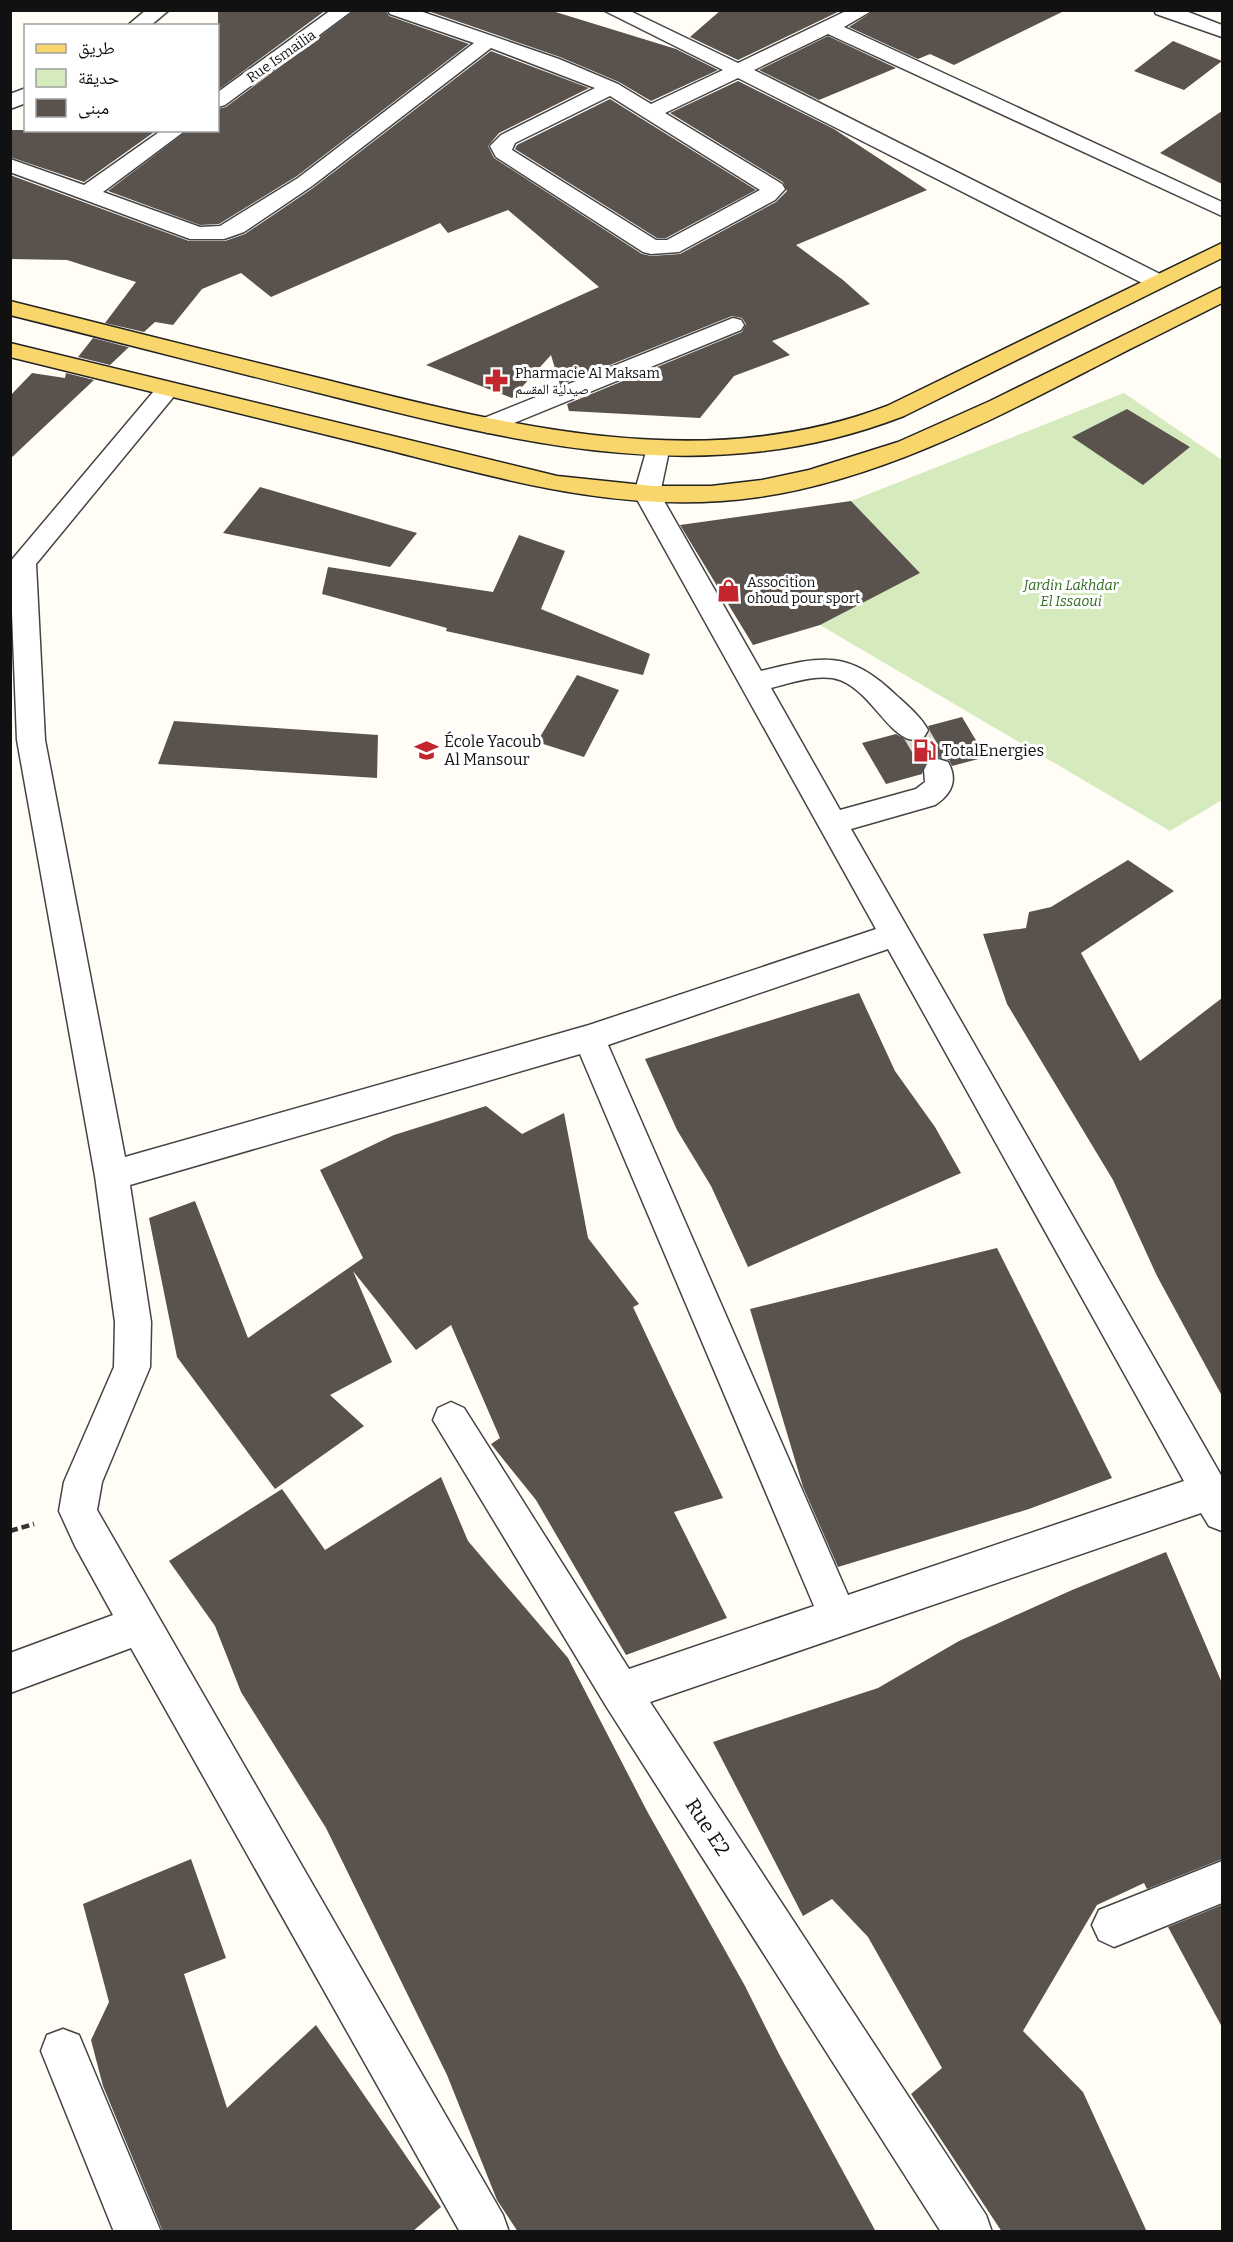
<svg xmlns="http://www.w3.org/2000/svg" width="1233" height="2242" font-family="Bitter,'Noto Naskh Arabic',serif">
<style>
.green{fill:#d5ebbd}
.building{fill:#5a524d}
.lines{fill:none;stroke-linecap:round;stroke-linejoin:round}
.minor-tunnel{stroke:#dbdad3;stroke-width:26;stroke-dasharray:26 14;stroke-linecap:butt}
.minor-casing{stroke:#444;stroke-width:3}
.major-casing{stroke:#222;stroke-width:3}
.path{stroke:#333;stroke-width:4.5;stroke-dasharray:8 4;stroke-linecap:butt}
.minor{fill:#fff;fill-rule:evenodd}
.major{fill:#f9d66b;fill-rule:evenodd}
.labels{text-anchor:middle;stroke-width:6;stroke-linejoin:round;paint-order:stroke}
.far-street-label{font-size:14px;fill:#111;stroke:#fff}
.far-poi-label{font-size:14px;fill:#111;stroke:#fff;text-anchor:start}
.far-park-label{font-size:14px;font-style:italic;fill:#2f6b1f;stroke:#fff}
.poi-label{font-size:16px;fill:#111;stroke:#fff;text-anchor:start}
.near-street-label{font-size:20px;fill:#111;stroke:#fff}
</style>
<rect width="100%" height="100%" fill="#fffdf5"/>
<path class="green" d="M1124,393l98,67v340l-52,31 -350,-206 100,-52 -69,-72z"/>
<path class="building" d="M218,10h108l-108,80z
M355,10h31l3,6 80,28 -172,132 -78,48 -19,1 -92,-34 80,-61h30v-21l8,-2z
M425,10h124l127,39 42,21 -67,31 -32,-19 -59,-25z
M721,10h121l-104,50 -48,-23z
M875,10h191l-112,55 -24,-11 -12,5 -69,-32z
M828,36l68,32 -77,32 -60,-30z
M1173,41l49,20 -38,29 -50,-19z
M491,51l98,37 -90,45 -11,13 6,12 148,96 9,2 29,-2 96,-52 11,-11 -4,-9 -113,-69 68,-32 96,48 93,61 -131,55 47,35 27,24 -98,37 18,14 -56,21 -34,42 -131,-7 -2,-7 175,-72 4,-8 -4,-6 -10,-2 -172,69 -9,-30 -39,43 -86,-33 173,-78 -91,-77 -60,23 -8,-10 -169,74 -30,-24 -39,16 -29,36 -18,-3 -11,10 -39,-9 31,-41 -69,-22 -57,-1v-84l179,66h36l20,-7 68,-46z
M610,99l146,91 -90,48h-9l-142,-89 2,-4z
M1222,111v73l-62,-31z
M10,130h147l-73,52 -74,-25z
M93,338l35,9h1l-19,18 -32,-8z
M32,373l33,5 1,-5 28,7 -84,79v-63z
M1127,409l63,38 -47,38 -71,-48z
M260,487l157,46 -27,34 -167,-34z
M851,501l69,72 -100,52 -67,20 -73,-120z
M519,535l46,16 -24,58 109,45 -7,21 -197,-44 1,-3 -125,-34 6,-27 165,25z
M577,675l42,15 -35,67 -47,-15z
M962,717l24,40 -34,9 -3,-6 -12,-3 -11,4 -4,13 -36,10 -24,-41 34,-9 12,7h10l8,-3 4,-7 -2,-5z
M174,721l204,14 -1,43 -219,-14z
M1128,860l46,31 -93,62 59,108 82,-63v398l-65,-120 -44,-96 -106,-176 -24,-70 43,-6 3,-16 22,-5z
M859,993l36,78 40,56 26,46 -213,94 -37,-81 -34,-56 -32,-71z
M486,1106l36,28 42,-21 24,125 51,66 -6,3 90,191 -49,14 53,106 -101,37 -90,-155 -45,-56 9,-6 -49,-113 -35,25 -63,-79 39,91 -62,33 34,31 -89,63 -98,-132 -28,-139 46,-17 53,137 115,-80 -43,-88 74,-35z
M997,1248l115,230 -83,31 -191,58 -35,-80 -53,-178z
M441,1477l27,64 100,117 79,153 98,175 34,68 97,178h-358l-21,-32 -50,-125 -121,-247 -85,-136 -26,-66 -46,-65 113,-72 43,61z
M1166,1552l56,131v176l-75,30 -3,-6 -47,22 -74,126 60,61 64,140h-145l-91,-138 31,-26 -74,-131 -36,-38 -29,17 -90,-174 165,-54 81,-47 113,-51z
M191,1859l35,99 -42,16 43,134 89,-83 125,182 -29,25h-249l-60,-146 -12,-46 18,-38 -26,-98z
M1222,1905v122l-54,-100z"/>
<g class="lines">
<path class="minor-tunnel" d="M914,730l24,40"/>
<defs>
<path id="minor" d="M146,10h23l-19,16h-23z
M331,10h22l-128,95 -7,2v-15z
M388,10h29l142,49 59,25 33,20 72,-34 -120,-60h25l110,53 110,-53h25l-29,17 378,175v14l-394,-182 -74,36 410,206 3,5 -3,5h-16l-410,-208 -73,35 117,71 3,5 -10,11 -96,52 -28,2 -8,-2 -147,-95 -6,-11 11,-11 94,-47 -104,-40 -179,138 -68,46 -20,7h-34l-180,-67v-13l74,26 78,-55h24l-83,62 97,35 20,-1 78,-48 176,-135 -84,-29zM610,96l150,94 -93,50h-11l-144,-90 3,-7z
M1154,10h29l39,15v12l-66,-23z
M26,88v15l-16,6v-15z
M733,318l8,2 3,5 -3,5 -244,100 -9,3 -9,-3 -3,-5 3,-5z
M167,383l8,2 4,5 -4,5 -139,169 9,176 80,417 464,-132 287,-96 -242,-435 14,-49 9,-2 9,2 3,6 -9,43 101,177c61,-15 87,-22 136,25 11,10 24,21 31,34l-4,7c-7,2 -11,4 -18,1 -21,-10 -39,-48 -66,-58 -21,-7 -49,3 -69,8l69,122 76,-21 9,-7 -1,-12 4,-8 10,-3 10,3c10,18 4,32 -13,43l-84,24 371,648v54l-13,-5 -8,-13 -551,189 336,513 6,17h-51l-335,-526 -173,-286 5,-12 13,-6 13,6 165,261 185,-63 -234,-552 -450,131 21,137 -1,45 -48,115 -5,28 406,705 6,17h-49l-329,-584 -121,45v-40l103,-38 -38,-69 -16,-35 5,-29 50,-115 1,-45 -20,-146 -78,-436 -7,-178 149,-177zM888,949l296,532 -336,114 -240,-550z
M1222,1861v42l-108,44 -15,-7 -7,-15 7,-15z
M63,2029l16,6 82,197h-47l-73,-181 6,-16z"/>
<path id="major" d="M1222,243v15l-318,158c-196,76 -382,28 -577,-21 -106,-26 -211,-54 -317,-80v-14c106,27 211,53 317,79 183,46 376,96 560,26z
M1222,287v16c-41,21 -83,41 -125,63 -107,55 -217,113 -338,131 -139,20 -262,-20 -395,-53 -118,-29 -236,-58 -354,-87v-14l547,133 96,10h58l51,-6 47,-10 89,-28 92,-41z"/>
</defs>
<use href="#minor" class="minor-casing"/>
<use href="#major" class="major-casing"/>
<path class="path" d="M10,1531l24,-7"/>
<use href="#minor" class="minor"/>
<use href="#major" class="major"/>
</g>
<defs>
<symbol id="pharmacy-bare" viewBox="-9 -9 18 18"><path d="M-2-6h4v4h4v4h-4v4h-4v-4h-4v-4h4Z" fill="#c4262e" stroke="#fff" stroke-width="2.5" paint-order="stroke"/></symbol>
<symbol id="shop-bare" viewBox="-9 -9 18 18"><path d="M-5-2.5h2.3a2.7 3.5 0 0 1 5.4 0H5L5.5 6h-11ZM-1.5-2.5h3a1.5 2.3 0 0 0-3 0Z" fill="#c4262e" stroke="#fff" stroke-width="2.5" paint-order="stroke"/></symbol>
<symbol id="school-bare" viewBox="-9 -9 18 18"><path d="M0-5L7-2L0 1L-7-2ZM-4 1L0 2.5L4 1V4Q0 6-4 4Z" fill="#c4262e" stroke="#fff" stroke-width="2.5" paint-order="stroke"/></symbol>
<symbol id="fuel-bare" viewBox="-9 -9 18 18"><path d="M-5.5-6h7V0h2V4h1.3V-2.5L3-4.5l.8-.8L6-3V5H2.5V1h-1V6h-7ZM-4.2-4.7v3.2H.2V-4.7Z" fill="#c4262e" stroke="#fff" stroke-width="2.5" paint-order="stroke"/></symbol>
</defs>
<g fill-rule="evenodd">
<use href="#pharmacy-bare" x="480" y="364" width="33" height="33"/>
<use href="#shop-bare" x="712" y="574" width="33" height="33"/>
<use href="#school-bare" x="410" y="734" width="33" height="33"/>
<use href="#fuel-bare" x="908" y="734" width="33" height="33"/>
</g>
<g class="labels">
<g class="far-street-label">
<text transform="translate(281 56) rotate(-35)" y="5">Rue Ismailia</text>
</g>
<g class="far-poi-label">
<text x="515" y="378">Pharmacie Al Maksam<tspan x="515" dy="16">صيدلية المقسم</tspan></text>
<text x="747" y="587">Assocition<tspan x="747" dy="16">ohoud pour sport</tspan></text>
</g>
<g class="far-park-label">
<text x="1071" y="590">Jardin Lakhdar<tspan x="1071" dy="16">El Issaoui</tspan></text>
</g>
<g class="poi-label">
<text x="444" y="747">École Yacoub<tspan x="444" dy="18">Al Mansour</tspan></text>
<text x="942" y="756">TotalEnergies</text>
</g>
<g class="near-street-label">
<text transform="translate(708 1827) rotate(57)" y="7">Rue E2</text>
</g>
</g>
<rect width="1233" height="2242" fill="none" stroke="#111111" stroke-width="24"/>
<rect x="24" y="24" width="195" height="108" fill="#ffffff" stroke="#a0a0a0" stroke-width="1.5"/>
<rect x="36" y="44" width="30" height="9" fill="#f9d66b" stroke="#a0a0a0" stroke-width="1.5"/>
<text x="78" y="54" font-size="18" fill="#111111">طريق</text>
<rect x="36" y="69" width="30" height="18" fill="#d5ebbd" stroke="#a0a0a0" stroke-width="1.5"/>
<text x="78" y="84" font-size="18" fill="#111111">حديقة</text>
<rect x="36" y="99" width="30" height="18" fill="#5a524d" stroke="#a0a0a0" stroke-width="1.5"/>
<text x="78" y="114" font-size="18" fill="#111111">مبنى</text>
</svg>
